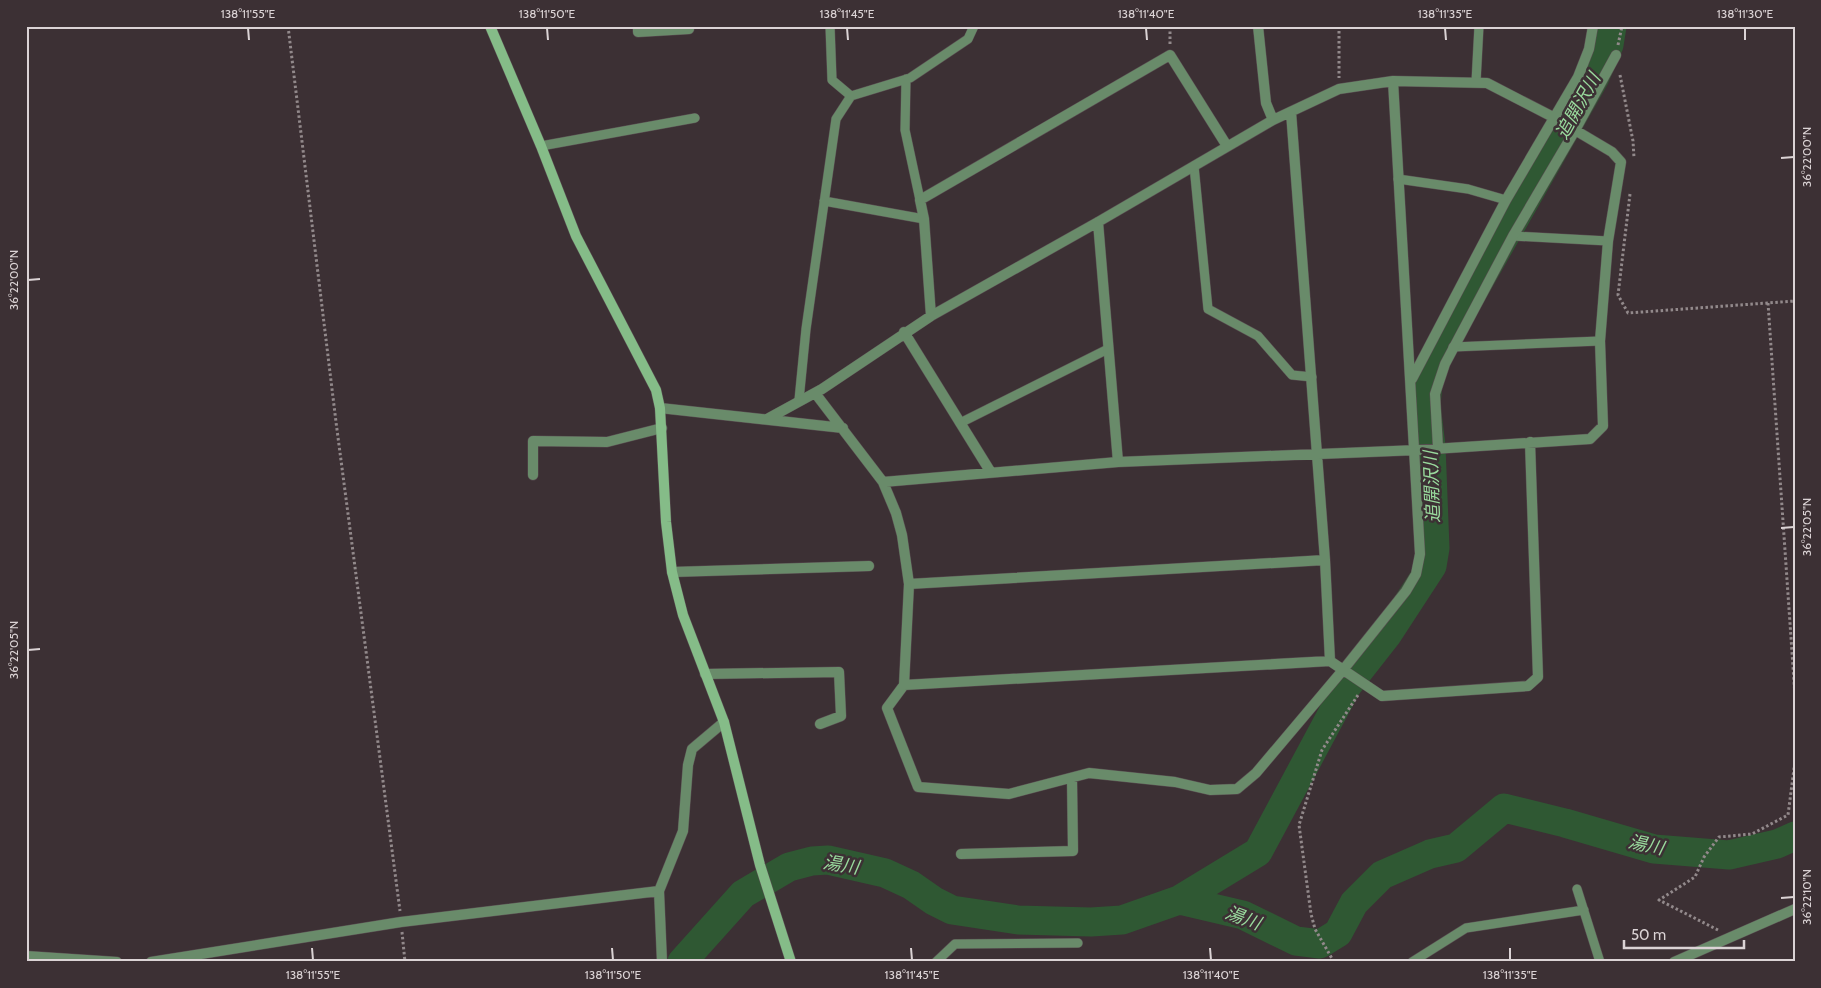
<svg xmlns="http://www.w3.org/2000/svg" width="1821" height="988" font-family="Cabin,'Noto Sans JP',sans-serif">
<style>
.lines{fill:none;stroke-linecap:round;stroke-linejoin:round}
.river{stroke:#2f5833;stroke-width:29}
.lane-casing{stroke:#594d51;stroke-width:10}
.street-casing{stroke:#594d51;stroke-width:11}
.secondary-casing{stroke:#594d51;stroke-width:11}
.path{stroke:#92898b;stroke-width:3;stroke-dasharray:2.5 2.5;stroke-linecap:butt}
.lane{stroke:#698b6a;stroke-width:9}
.street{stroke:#698b6a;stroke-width:10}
.secondary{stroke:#85bc88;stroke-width:10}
.ticks{fill:none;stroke:#dbd3d5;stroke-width:2}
.labels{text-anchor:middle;stroke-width:5;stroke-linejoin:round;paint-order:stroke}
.water-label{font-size:18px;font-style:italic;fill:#99da9d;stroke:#3c3034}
.neatline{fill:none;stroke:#dbd3d5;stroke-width:2}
.ticks-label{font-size:12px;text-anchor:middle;fill:#dbd3d5}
</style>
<rect width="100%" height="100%" fill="#3c3034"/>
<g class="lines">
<path class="river" d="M1179,900l64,15 53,26 24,3 18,-11 16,-30 28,-28 48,-21 26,-6 48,-40 61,15 89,26 75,6 48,-11 18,-8
M682,962l61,-68 46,-27 23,-6 16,-1 57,13 26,12 23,16 18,9 66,10 73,2 31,-2 57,-20 79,-48 89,-166 40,-51 45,-69 3,-18 -4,-102 -5,-41 3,-30 11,-25 155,-273 14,-32 3,-19"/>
<defs>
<path id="lane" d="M830,26l2,54 19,16
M906,79l-1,51 15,70
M1476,82l3,-56
M541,146l154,-28
M1194,166l14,143 50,27 34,39 20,2
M1398,179l70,10 38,11
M824,201l100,18
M1513,236l95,5
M1453,347l147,-6
M799,400l7,-71 30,-210 15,-23 59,-18 58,-39 6,-13
M960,423l148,-74
M1577,889l23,73
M936,962l19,-18 123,-1
M1412,962l54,-34 118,-18"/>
<path id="street" d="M638,26v6l51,-3
M1258,26l8,77 7,17
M1291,112l34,448 5,101 52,35 146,-10 10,-9 -8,-235
M1098,222l20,240
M931,316l-7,-97 -4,-19 250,-145 57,91
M904,332l86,139
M1412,379l94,-179 72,-123 11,-28 4,-23
M815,393l68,89 13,31 6,22 7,49 -5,101 -17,23 31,79 91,7 80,-21 86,9 35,8 27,-1 19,-16 87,-103 63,-79 10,-17 4,-20 -27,-473
M660,408l183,20
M769,418l53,-29 109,-73 167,-94 175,-102 66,-31 54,-8 94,2 66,34 59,35 9,10 -13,79 -8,100 3,85 -13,13 -172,11 -300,12 -235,20
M1438,448l-3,-54 10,-30 68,-128 61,-104 42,-77
M533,475v-34l74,1 55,-14
M672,572l197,-6
M909,584l416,-24
M705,674l134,-2 2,44 -21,8
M904,685l426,-24
M961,854l112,-3 -1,-72
M26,956l91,6
M151,962l250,-40 258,-31
M662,962l-3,-71 24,-60 5,-66 4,-16 32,-27
M1674,962l121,-53"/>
<path id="secondary" d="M490,26l51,120 35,90 80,154 4,18 6,114 6,50 11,43 41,107 36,143 31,97"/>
</defs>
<use href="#lane" class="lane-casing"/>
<use href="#street" class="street-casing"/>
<use href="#secondary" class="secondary-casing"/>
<path class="path" d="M288,26l48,396 64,489
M1339,26v52
M1170,44v-18
M1618,45l4,-19
M1620,75l13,66 1,17
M1630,194l-12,101 10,18 167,-12
M1768,303l27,393
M1718,930l-59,-30 36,-23 9,-20 15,-20 33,-3 36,-19 7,-54
M402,932l3,30
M1334,962l-19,-33 -4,-15 -12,-89 23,-75 36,-55"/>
<use href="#lane" class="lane"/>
<use href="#street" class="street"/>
<use href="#secondary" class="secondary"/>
</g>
<path class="ticks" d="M248,28l1,12M547,28l1,12M847,28l1,12M1146,28l1,12M1445,28l1,12M1745,28v12M1781,158l13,-1M28,280l12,-1M1781,528l13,-1M28,650l12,-1M1781,898l13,-1M312,948l1,12M612,948l1,12M911,948l1,12M1210,948l1,12M1510,948v12"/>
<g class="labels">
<g class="water-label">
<text transform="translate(1578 106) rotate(-61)" y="6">追開沢川</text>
<text transform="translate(1432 487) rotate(-92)" y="6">追開沢川</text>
<text transform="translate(1646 845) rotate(12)" y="6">湯川</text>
<text transform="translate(841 865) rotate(9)" y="6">湯川</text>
<text transform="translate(1243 918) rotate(20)" y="6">湯川</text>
</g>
</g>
<rect width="1821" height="988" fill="none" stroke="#3c3034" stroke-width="55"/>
<path d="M1624 940v8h120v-8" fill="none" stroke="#dbd3d5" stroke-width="2.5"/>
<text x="1631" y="940" font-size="15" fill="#dbd3d5" stroke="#3c3034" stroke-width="4" paint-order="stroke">50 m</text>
<rect x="28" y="28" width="1766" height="932" class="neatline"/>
<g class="ticks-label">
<text x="248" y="18">138°11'55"E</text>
<text x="547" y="18">138°11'50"E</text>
<text x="847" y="18">138°11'45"E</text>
<text x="1146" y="18">138°11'40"E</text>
<text x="1445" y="18">138°11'35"E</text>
<text x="1745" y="18">138°11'30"E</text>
<text transform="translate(1807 157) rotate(-90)" y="4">36°22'00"N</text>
<text transform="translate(14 280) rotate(-90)" y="4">36°22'00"N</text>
<text transform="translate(1807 527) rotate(-90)" y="4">36°22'05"N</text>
<text transform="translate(14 650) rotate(-90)" y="4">36°22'05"N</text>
<text transform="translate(1807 897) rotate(-90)" y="4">36°22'10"N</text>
<text x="313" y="979">138°11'55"E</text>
<text x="613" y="979">138°11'50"E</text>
<text x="912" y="979">138°11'45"E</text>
<text x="1211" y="979">138°11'40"E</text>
<text x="1510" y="979">138°11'35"E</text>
</g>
</svg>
